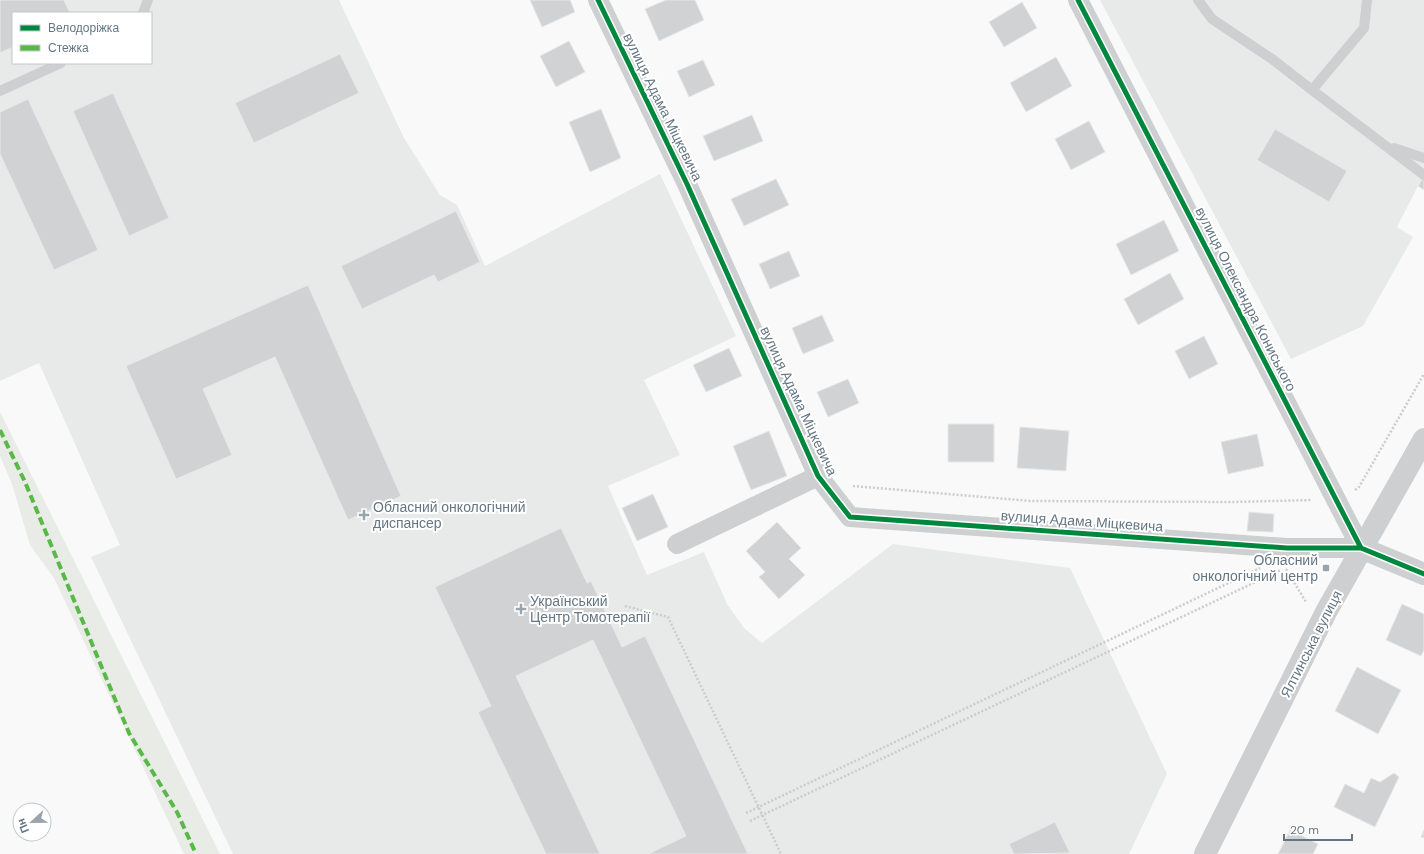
<svg xmlns="http://www.w3.org/2000/svg" width="1424" height="854" font-family="'DM Sans',sans-serif">
<style>
.built{fill:#e8e9e9;fill-rule:evenodd}
.green{fill:#e8ebe6}
.building{fill:#d0d2d3;stroke:#e8e8e8}
.lines{fill:none;stroke-linecap:round;stroke-linejoin:round}
.path{stroke:#cbcccd;stroke-width:2.5;stroke-dasharray:2 2;stroke-linecap:butt}
.service{stroke:#cecfd0;stroke-width:10}
.minor{stroke:#cecfd0;stroke-width:20}
.tertiary{stroke:#cecfd0;stroke-width:22}
.quiet{stroke:#58b947;stroke-width:4;stroke-dasharray:8 4;stroke-linecap:butt}
.cycleway-casing{stroke:#fff;stroke-width:8}
.cycleway{stroke:#00873e;stroke-width:5}
.poi-dot{fill:#99a4ac;stroke:#fff;stroke-width:1.5}
.labels{text-anchor:middle;stroke-width:4;stroke-linejoin:round;paint-order:stroke}
.street-label{font-size:14px;fill:#657683;stroke:#fff}
.poi-label{font-size:14px;fill:#657683;stroke:#fff;text-anchor:start}
</style>
<rect width="100%" height="100%" fill="#f9f9f9"/>
<path class="built" d="M0,0h339l65,138 36,57 17,10 28,61 175,-92 76,162 -92,44 36,75 -72,31 39,89 57,-23 23,52 17,24 18,15 131,-99 177,24 97,206 -38,80h-896l-142,-297 29,-12 -81,-182 -39,18zM13,13h138v50h-138z
M1100,0h324v190l-6,-4 -21,41 16,10 -50,89 -72,33z"/>
<path class="green" d="M0,412l220,442h-36l-130,-276 -24,-33 -18,-61 -12,-28z"/>
<path class="building" d="M0,0h64l6,13h-57v34l-13,6z
M530,0h40l5,12 -33,15z
M666,0h29l9,20 -45,21 -14,-32z
M1022,2l15,26 -33,19 -15,-25z
M569,41l16,31 -29,15 -16,-31z
M340,54l19,39 -105,50 -19,-40z
M1056,57l16,29 -46,26 -16,-29z
M703,60l12,25 -26,12 -12,-26z
M113,93l56,125 -40,18 -56,-125z
M28,99l70,151 -44,20 -54,-116v-42z
M601,109l20,49 -31,14 -21,-50z
M752,115l11,26 -49,20 -11,-25z
M1089,121l16,31 -34,18 -16,-31z
M1275,129l72,42 -18,31 -72,-42z
M1424,176v14l-6,-4z
M776,179l13,26 -45,21 -13,-27z
M456,211l24,51 -42,20 -4,-7 -72,34 -21,-43z
M1164,220l15,31 -48,24 -15,-31z
M789,251l11,25 -30,13 -11,-25z
M1170,273l14,26 -46,26 -14,-26z
M308,285l93,211 -53,24 -73,-163 -72,32 29,66 -56,24 -50,-113z
M822,315l12,26 -31,13 -11,-26z
M1204,336l14,28 -29,15 -14,-28z
M729,348l13,28 -36,16 -13,-27z
M848,379l11,24 -31,14 -11,-25z
M948,424h46v38h-46z
M1020,427l49,4 -3,40 -49,-3z
M769,431l18,45 -36,14 -18,-44z
M1257,434l7,32 -36,8 -7,-32z
M653,494l15,33 -31,14 -15,-33z
M1249,512l25,2 -1,18 -26,-1z
M777,522l24,26 -12,11 16,16 -26,24 -20,-22 6,-5 -19,-21z
M561,528l26,55 4,-2 31,66 23,-11 103,218h-100l38,-18 -93,-196 -77,36 84,178h-54l-68,-142 13,-6 -56,-119z
M1402,604l22,10v36l-3,6 -35,-16z
M1357,667l44,23 -23,44 -43,-23z
M1394,773l5,4 -24,50 -41,-20 11,-23 19,9 7,-15 9,4z
M1055,822l15,31 -56,1 -5,-10z
M1290,830l28,14 -5,10h-35z
M1424,830v8l-3,-1z"/>
<g class="lines">
<path class="path" d="M853,486l178,15 202,1 79,-2
M1355,490l4,-3 65,-113
M1286,569l20,33
M625,606l43,11 113,237
M746,813l514,-245
M750,821l531,-251"/>
<path class="service" d="M1198,0l14,19 60,40 40,31 52,-62 3,-28
M143,13l5,-13
M1312,90l112,85
M0,91l61,-28
M1394,148l30,10"/>
<path class="minor" d="M598,0l89,184 131,292 32,41 437,31h74l-283,-548
M677,544l141,-68"/>
<path class="tertiary" d="M1361,548l63,26
M1205,854l121,-242 98,-173"/>
<path class="quiet" d="M0,430l25,52 104,251 48,79 19,42"/>
<defs>
<path id="cycleway" d="M598,0l89,184 131,292 32,41 437,31h74
M1078,0l283,548 63,26"/>
</defs>
<use href="#cycleway" class="cycleway-casing"/>
<use href="#cycleway" class="cycleway"/>
</g>
<g class="poi-dot">
<path d="M362 509h4v4h4v4h-4v4h-4v-4h-4v-4h4z"/>
<rect x="1322" y="564" width="8" height="8" rx="2"/>
<path d="M519 603h4v4h4v4h-4v4h-4v-4h-4v-4h4z"/>
</g>
<g class="labels">
<g class="street-label">
<text transform="translate(663 107) rotate(64)" y="5">вулиця Адама Міцкевича</text>
<text transform="translate(1246 299) rotate(63)" y="5">вулиця Олександра Кониського</text>
<text transform="translate(799 401) rotate(65)" y="5">вулиця Адама Міцкевича</text>
<text transform="translate(1082 521) rotate(4)" y="5">вулиця Адама Міцкевича</text>
<text transform="translate(1311 644) rotate(-63)" y="5">Ялтинська вулиця</text>
</g>
<g class="poi-label">
<text x="373" y="512">Обласний онкологічний<tspan x="373" dy="16">диспансер</tspan></text>
<text x="1318" y="565" text-anchor="end">Обласний<tspan x="1318" dy="16">онкологічний центр</tspan></text>
<text x="530" y="606">Український<tspan x="530" dy="16">Центр Томотерапії</tspan></text>
</g>
</g>
<rect x="12" y="12" width="140" height="52" fill="#ffffff" stroke="#c1c8cd"/>
<rect x="20" y="25" width="20" height="6" fill="#00873e" stroke="#c1c8cd"/>
<text x="48" y="32" font-size="12" fill="#657683">Велодоріжка</text>
<rect x="20" y="45" width="20" height="6" fill="#58b947" stroke="#c1c8cd"/>
<text x="48" y="52" font-size="12" fill="#657683">Стежка</text>
<g transform="translate(32 822) rotate(248)"><circle r="19" fill="#ffffff" stroke="#c1c8cd"/>
<path d="M0-3L7 15L0 10L-7 15Z" fill="#99a4ac"/>
<text y="-6" font-size="11" font-weight="bold" text-anchor="middle" fill="#657683">Пн</text>
</g>
<path d="M1284 834v6h68v-6" fill="none" stroke="#657683" stroke-width="2"/>
<text x="1290" y="834" font-size="12" fill="#657683" stroke="#ffffff" stroke-width="3" paint-order="stroke">20 m</text>
</svg>
